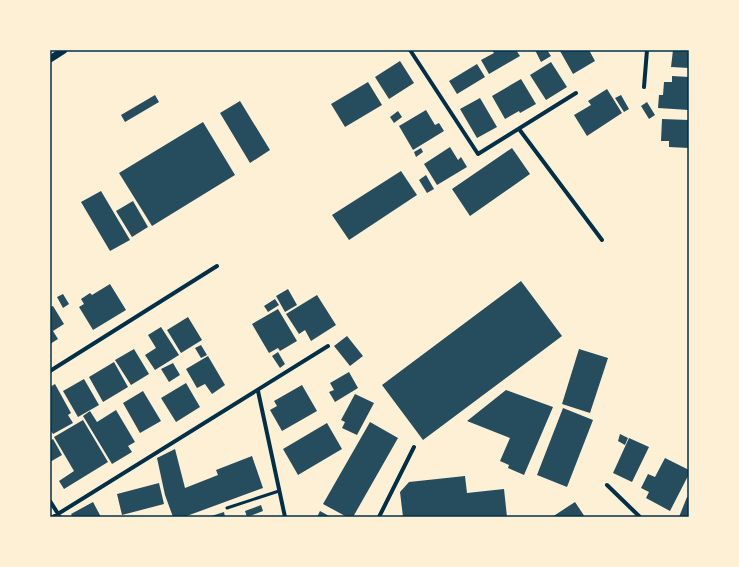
<svg xmlns="http://www.w3.org/2000/svg" width="739" height="567" font-family="'Fira Sans',sans-serif">
<style>
.building{fill:#264d5e}
.lines{fill:none;stroke-linecap:round;stroke-linejoin:round}
.service{stroke:#003049;stroke-width:3}
.minor{stroke:#003049;stroke-width:4}
.tertiary{stroke:#003049;stroke-width:7}
.neatline{fill:none;stroke:#003049;stroke-width:1.5}
</style>
<rect width="100%" height="100%" fill="#fdf0d5"/>
<path class="building" d="M492,50h24l4,6 -31,18 -8,-14 13,-7z
M535,50h12l4,6 -10,6z
M563,50h26l6,11 -22,13 -13,-23z
M673,50h16v18l-18,-1z
M400,61l14,22 -25,16 -14,-22z
M551,62l16,25 -21,13 -16,-25z
M477,64l8,13 -28,17 -8,-13z
M672,76l17,1v33l-31,-2 1,-13h4l1,-13h8z
M521,79l15,25 -16,9 -1,-2 -14,8 -13,-23z
M368,82l14,23 -37,22 -14,-23z
M607,89l15,24 -35,23 -13,-21 17,-10 -3,-4z
M155,95l4,7 -34,20 -4,-7z
M621,95l8,14 -5,3 -9,-14z
M480,98l17,29 -20,11 -17,-29z
M240,101l30,49 -20,13 -30,-50z
M647,102l8,13 -6,4 -8,-13z
M426,110l9,15 4,-2 5,8 -31,19 -14,-24z
M398,111l4,6 -8,6 -4,-6z
M662,119l27,1v28l-20,-1v-6h-8z
M203,122l32,53 -83,51 -33,-53z
M450,147l8,13 3,-3 6,10 -30,18 -13,-21z
M421,148l2,4 -7,5 -2,-5z
M512,148l18,26 -60,42 -18,-27z
M401,171l16,24 -68,45 -17,-25z
M426,175l8,14 -7,4 -8,-13z
M101,191l29,49 -20,11 -29,-49z
M133,201l15,26 -16,10 -16,-26z
M521,281l41,55 -139,104 -41,-55z
M110,284l16,26 -33,20 -14,-23 5,-3 -3,-5 9,-6 2,2z
M288,289l9,16 -12,7 -9,-16z
M63,294l6,10 -6,4 -6,-11z
M317,295l19,30 -25,16 -6,-11 -6,4 -13,-20z
M275,299l4,6 -11,7 -4,-6z
M53,306l11,18 -11,7 5,8 -8,5v-37z
M278,309l19,32 -17,10 -2,-3 -9,5 -17,-29z
M188,317l14,23 -21,13 -14,-23z
M161,327l18,28 -24,15 -10,-15 11,-7 -8,-13z
M347,336l16,20 -13,10 -16,-20z
M201,345l6,10 -6,3 -6,-10z
M134,349l15,25 -18,11 -16,-25z
M579,349l29,9 -18,55 -28,-9z
M278,352l7,12 -5,4 -8,-12z
M208,356l17,29 -13,9 -7,-10 -8,4 -11,-19z
M114,362l14,25 -25,15 -14,-25z
M173,363l7,12 -11,7 -8,-13z
M349,372l9,16 -23,14 -6,-10 5,-2 -4,-7z
M84,379l15,26 -21,12 -15,-26z
M186,383l14,24 -24,15 -15,-24z
M55,384l16,29 -3,2 5,8 -20,11 -3,-5v-42z
M302,385l15,26 -35,20 -12,-21 7,-4 -3,-5z
M506,390l47,17 -29,68 -16,-7 1,-3 -9,-4 10,-23 -43,-17z
M143,391l18,30 -21,12 -17,-30z
M355,394l19,9 -17,32 -15,-7 3,-6 -4,-2z
M563,408l30,12 -26,67 -30,-12z
M116,410l19,32 -7,4 4,6 -20,12 -29,-48 7,-5 7,11z
M83,420l25,42 -44,27 -5,-8 15,-10 -20,-34z
M370,422l28,16 -45,79h-6l-24,-13z
M327,423l15,26 -44,26 -15,-26z
M620,434l8,4 -3,7 -7,-4z
M629,438l20,9 -17,35 -19,-9z
M53,439l9,16 -12,7v-21z
M175,449l10,39 33,-13 -2,-5 36,-14 11,32 -79,29h-11l-8,-22 -8,-37z
M665,458l24,12v4l-19,37 -24,-13 3,-6 -8,-4 7,-14 7,3z
M465,476l2,17 37,-4 3,28h-104l-3,-25 9,-10z
M159,483l5,21 -42,11 -5,-21z
M687,497l2,1v19h-10z
M93,502l8,15h-28l-2,-3z
M575,502l10,15h-33z
M261,505l2,6 -16,6 -2,-6z
M320,511l11,6h-14z
M224,512l1,5h-17z"/>
<g class="lines">
<path class="service" d="M227,508l52,-17"/>
<path class="minor" d="M410,50l68,104 98,-61
M644,87l3,-37
M519,129l83,111
M50,371l167,-105
M258,391l27,126
M607,485l33,32
M50,501l10,16
M53,517l275,-171
M379,517l35,-70"/>
<path class="tertiary" d="M50,59l14,-9"/>
</g>
<rect width="739" height="567" fill="none" stroke="#fdf0d5" stroke-width="102"/>
<rect x="51" y="51" width="637" height="465" class="neatline"/>
</svg>
